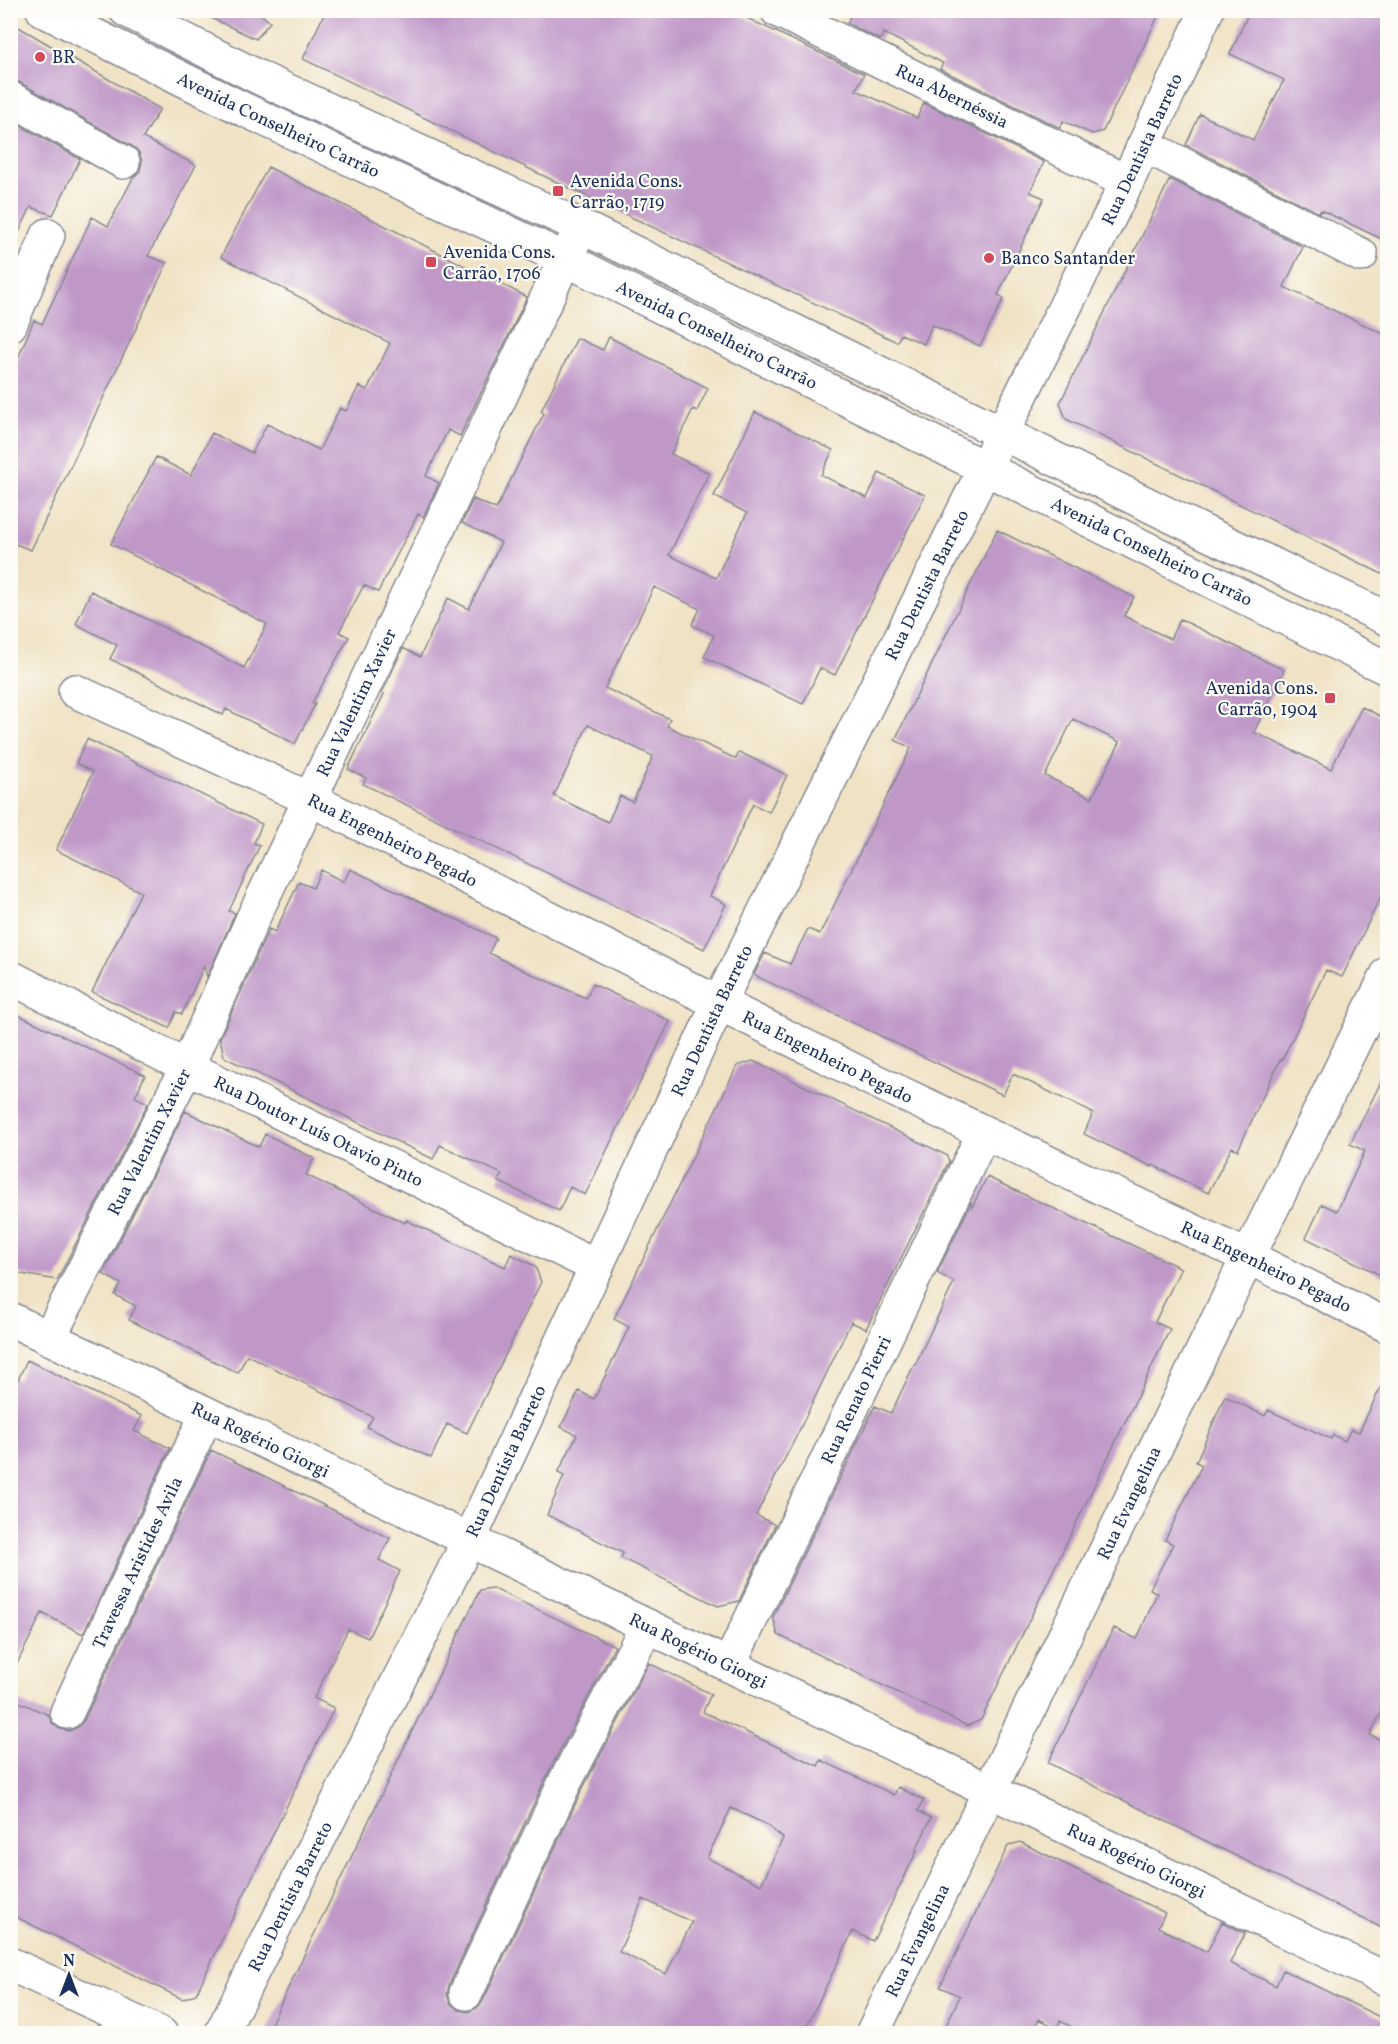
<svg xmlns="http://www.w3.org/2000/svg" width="1398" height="2044" font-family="Vollkorn,serif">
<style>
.building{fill:#bf98c8;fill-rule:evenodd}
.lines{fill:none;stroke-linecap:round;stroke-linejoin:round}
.minor-casing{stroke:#868891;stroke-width:36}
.major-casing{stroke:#868891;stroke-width:36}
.minor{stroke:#fff;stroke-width:33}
.major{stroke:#fff;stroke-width:33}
.poi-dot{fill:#d1495b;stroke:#fdfcf7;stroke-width:2}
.labels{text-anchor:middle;stroke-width:4.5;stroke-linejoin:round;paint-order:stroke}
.poi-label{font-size:18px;fill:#1b2f5e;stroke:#fdfcf7;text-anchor:start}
.street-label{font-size:18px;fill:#1b2f5e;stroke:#fdfcf7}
</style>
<rect width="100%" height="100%" fill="#fdfcf7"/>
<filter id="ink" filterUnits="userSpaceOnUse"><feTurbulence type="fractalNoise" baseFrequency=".0167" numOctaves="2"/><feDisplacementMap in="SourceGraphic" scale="12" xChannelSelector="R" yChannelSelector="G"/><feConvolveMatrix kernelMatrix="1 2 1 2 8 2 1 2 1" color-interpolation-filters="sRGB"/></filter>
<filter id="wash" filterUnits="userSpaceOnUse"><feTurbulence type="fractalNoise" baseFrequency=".008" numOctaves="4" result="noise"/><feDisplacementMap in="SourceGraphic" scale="24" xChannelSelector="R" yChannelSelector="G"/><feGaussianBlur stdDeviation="1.35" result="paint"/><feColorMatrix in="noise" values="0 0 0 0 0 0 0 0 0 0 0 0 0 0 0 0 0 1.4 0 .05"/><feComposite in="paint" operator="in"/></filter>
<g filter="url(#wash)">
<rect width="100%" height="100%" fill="#f0e2c4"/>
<g id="blocks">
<path class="building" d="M194,10h62l14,12 -14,17z
M326,10h404l134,64 -8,16 61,28 7,-15 120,59 -14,30 14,6 -46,97 6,3 -24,48 -48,-21 -8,19 -23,-10 -4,8 -351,-165 -243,-118z
M838,10h323l-58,121 -11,3 -29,-13 -3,7 -120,-59 3,-6 -59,-30 -4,7 -33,-17 3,-6z
M1250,10h120l18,9v223l-67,-32 -2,3 -133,-68 14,-31 53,26 31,-60 -54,-26z
M10,22l150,87 -17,29 53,27 -48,91 19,7 -136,287 -21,-8v-165l24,-57 8,4 50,-107 16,9 25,-48 7,-7 2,-10 -3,-9 -7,-6 -113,-64 -9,-3z
M10,120l70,39 -27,56 -22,-8 -21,44z
M268,167l259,130 -67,139 -12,-6 -22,46 13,7 -16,34 -5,-3 -40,78 -14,-7 -25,47 10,5 -37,66 3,1 -20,40 -69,-35 -3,6 -113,-56 7,-14 -41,-21 15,-33 153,77 23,-44 -156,-80 45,-87 35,18 21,-42 40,20 15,-29 52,26 21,-42 6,3 13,-25 8,4 23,-47 -169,-86z
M1170,179l133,68 -19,40 104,49v241l-322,-158 -6,-16z
M609,337l99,51 -11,23 -4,-2 -22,45 38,19 -40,82 47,23 31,-65 -33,-17 41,-84 78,38 -12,25 46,23 12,-25 46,22 -90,180 -15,-7 -17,36 -99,-47 10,-22 -22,-10 8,-16 -46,-22 -49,101 65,31 -3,7 69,33 3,-7 48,23 -18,37 -16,-8 -43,92 16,8 -22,45 -341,-165 3,-6 -18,-9 36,-75 -2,-1 21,-45 17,9 28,-59 21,11 32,-67 -39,-19 11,-24 23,10 48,-96 -3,-2 36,-73 26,12zM588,725l65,31 -20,46 -13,-6 -12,26 -54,-26z
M997,530l137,67 -10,19 46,23 10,-20 104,51 -30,62 77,37 31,-62 26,13v162l-46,95 -16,-7 -44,90h-2l-42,90 -6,-3 -24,46 -55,-28 -1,2 -68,-33 9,-21 -80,-39 -10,21 -249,-120 11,-22 25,11 18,-35 12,5 91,-186 -16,-8zM1073,719l47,23 -28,56 -47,-22z
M87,739l175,85 -8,19 6,2 -31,66 6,2 -28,64 -3,-11 -22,48 -6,-2 -7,16 -77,-36 49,-100 -85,-42 37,-78 -17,-9z
M350,869l146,69 -7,15 36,18 61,27 7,-14 77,37 -85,174 -15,-8 -11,24 -61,-30 4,-7 -62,-29 -7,14 -209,-102 -4,-19 49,-109 6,3 24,-50 14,6 8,-18 23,12z
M10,1011l135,64 -10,22 13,6 -91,177 -47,-8z
M753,1061l193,94 3,6 -83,168 -15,-7 -53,111 -42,82 19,10 -36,76 -21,5 -97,-48 2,-5 -76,-38 17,-39 -6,-3 19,-38 -16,-8 18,-36 15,8 35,-72 -15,-8 123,-253z
M1388,1068v211l-82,-41 16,-34 15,7 28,-60 -15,-7z
M185,1111l74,36 6,-13 49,24 -8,17 99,48 1,-3 99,47 6,-13 24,12 6,16 -74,151 -20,-9 -16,34 -64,-31 6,-10 -126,-62 -9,18 -109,-53 7,-14 -21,-11 6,-11 -18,-10z
M987,1177l194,91 -26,54 15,7 -189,391 -14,6 -189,-91 -5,-18 102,-211 16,7 23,-48h1l39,-83 -17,-9 34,-70 1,4z
M27,1360l115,56 -8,15 36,17 -87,186 -41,-21 -32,65v-301l8,3z
M1388,1372v327l-18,36 18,9v187l-340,-168 66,-135 23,11 20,-46 -7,-4 23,-45 -8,-4 37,-75 -6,-3 29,-66 40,20 3,-6 63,29 2,-4 12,6 6,-12 8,3z
M211,1450l179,88 -11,22 21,11 -32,67 -20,-9 -34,69 20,10 -138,286 -14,5 -172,-85v-216l39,17 3,8 8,6 9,2 9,-4 6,-7z
M492,1588l123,58 -67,127 -99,212 -2,10 4,9 8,6 9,2 9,-4 6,-7 99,-211 67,-127 62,31 -8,18 115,54 3,-6 73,35 4,-8 26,13 -6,11 13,7 -15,32 1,1 -44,90 -20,-10 -50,103h-537l214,-444zM731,1808l34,16 18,14 -22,47 -54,-27zM643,1899l49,23 -26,52 -47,-22z
M1020,1842l145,71 -7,14 49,25 15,-30 23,11 -15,30 46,23 7,-16 105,51v13h-302l-26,-13 -3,7 -18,-9 -7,15h-90l18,-38 -20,-9 68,-141z"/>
</g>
</g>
<g filter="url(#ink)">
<use href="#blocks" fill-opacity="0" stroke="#868891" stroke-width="1.5"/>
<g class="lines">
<defs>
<g id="minor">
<path id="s1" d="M777,10l350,172"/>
<path d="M10,98l113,64"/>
<path d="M1143,147l19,7 199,101"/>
<path d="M10,325l38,-90"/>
<path id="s2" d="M75,691l235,108 561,280 377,178 140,69"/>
<path id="s3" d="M10,977l177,90 410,200"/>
<path id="s4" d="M10,1319l980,472 398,189"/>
<path id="s5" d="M49,1338l138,-271 66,-149 138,-288 174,-371 17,-32"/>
<path id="s6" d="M729,1665l254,-531"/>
<path id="s7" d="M67,1712l140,-298"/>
<path d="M10,1964l151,70"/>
<path d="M466,1993l99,-211 82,-156"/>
<path id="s8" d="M221,2034l248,-494 250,-537 408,-821 80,-172"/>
<path id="s9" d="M872,2034l376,-777 140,-284"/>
</g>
<g id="major">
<path id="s10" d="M43,10l202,100 320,149 823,410"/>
<path d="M126,10l136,69 320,148 626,307 180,85"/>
</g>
</defs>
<use href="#minor" class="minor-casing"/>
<use href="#major" class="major-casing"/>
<use href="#minor" class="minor"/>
<use href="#major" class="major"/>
</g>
</g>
<g class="poi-dot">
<circle cx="40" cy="57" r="6"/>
<rect x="552" y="185" width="12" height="12" rx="3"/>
<circle cx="989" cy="258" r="6"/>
<rect x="425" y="256" width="12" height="12" rx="3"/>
<rect x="1324" y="692" width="12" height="12" rx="3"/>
</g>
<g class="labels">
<g class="poi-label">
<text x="52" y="63">BR</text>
<text x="570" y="187">Avenida Cons.<tspan x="570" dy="21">Carrão, 1719</tspan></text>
<text x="443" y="258">Avenida Cons.<tspan x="443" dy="21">Carrão, 1706</tspan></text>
<text x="1001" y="264">Banco Santander</text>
<text x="1318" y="694" text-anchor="end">Avenida Cons.<tspan x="1318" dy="21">Carrão, 1904</tspan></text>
</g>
<g class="street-label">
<text dy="6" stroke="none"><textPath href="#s1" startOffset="195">Rua Abernéssia</textPath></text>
<text dy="6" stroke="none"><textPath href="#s10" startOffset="262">Avenida Conselheiro Carrão</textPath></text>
<text dy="6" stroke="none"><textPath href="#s8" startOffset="2098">Rua Dentista Barreto</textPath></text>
<text dy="6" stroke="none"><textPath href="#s10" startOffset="748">Avenida Conselheiro Carrão</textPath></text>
<text dy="6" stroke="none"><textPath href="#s10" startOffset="1234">Avenida Conselheiro Carrão</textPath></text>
<text dy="6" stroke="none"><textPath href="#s8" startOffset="1612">Rua Dentista Barreto</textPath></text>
<text dy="6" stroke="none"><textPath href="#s5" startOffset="706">Rua Valentim Xavier</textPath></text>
<text dy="6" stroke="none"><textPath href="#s2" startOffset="351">Rua Engenheiro Pegado</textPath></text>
<text dy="6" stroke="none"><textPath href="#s8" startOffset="1126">Rua Dentista Barreto</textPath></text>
<text dy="6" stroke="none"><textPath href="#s2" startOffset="837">Rua Engenheiro Pegado</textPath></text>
<text dy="6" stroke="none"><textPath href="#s3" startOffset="345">Rua Doutor Luís Otavio Pinto</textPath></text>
<text dy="6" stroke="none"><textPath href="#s5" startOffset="220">Rua Valentim Xavier</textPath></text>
<text dy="6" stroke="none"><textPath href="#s2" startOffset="1323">Rua Engenheiro Pegado</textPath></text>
<text dy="6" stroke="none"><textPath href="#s6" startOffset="294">Rua Renato Pierri</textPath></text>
<text dy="6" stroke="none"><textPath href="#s4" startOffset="278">Rua Rogério Giorgi</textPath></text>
<text dy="6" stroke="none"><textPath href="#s8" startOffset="640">Rua Dentista Barreto</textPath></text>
<text dy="6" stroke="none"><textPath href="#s9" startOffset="590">Rua Evangelina</textPath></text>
<text dy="6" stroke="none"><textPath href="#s7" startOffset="165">Travessa Aristides Avila</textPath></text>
<text dy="6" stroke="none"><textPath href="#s4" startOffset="764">Rua Rogério Giorgi</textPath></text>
<text dy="6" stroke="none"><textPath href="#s4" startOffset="1250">Rua Rogério Giorgi</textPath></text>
<text dy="6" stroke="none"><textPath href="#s8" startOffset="154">Rua Dentista Barreto</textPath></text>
<text dy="6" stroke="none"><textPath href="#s9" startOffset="104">Rua Evangelina</textPath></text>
</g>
</g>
<rect width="1398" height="2044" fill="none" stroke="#fdfcf7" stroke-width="36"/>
<g transform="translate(69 1975)" stroke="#fdfcf7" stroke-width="4.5" paint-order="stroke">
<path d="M0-4.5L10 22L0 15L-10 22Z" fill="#1b2f5e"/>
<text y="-9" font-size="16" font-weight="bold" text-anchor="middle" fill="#1b2f5e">N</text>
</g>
</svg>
